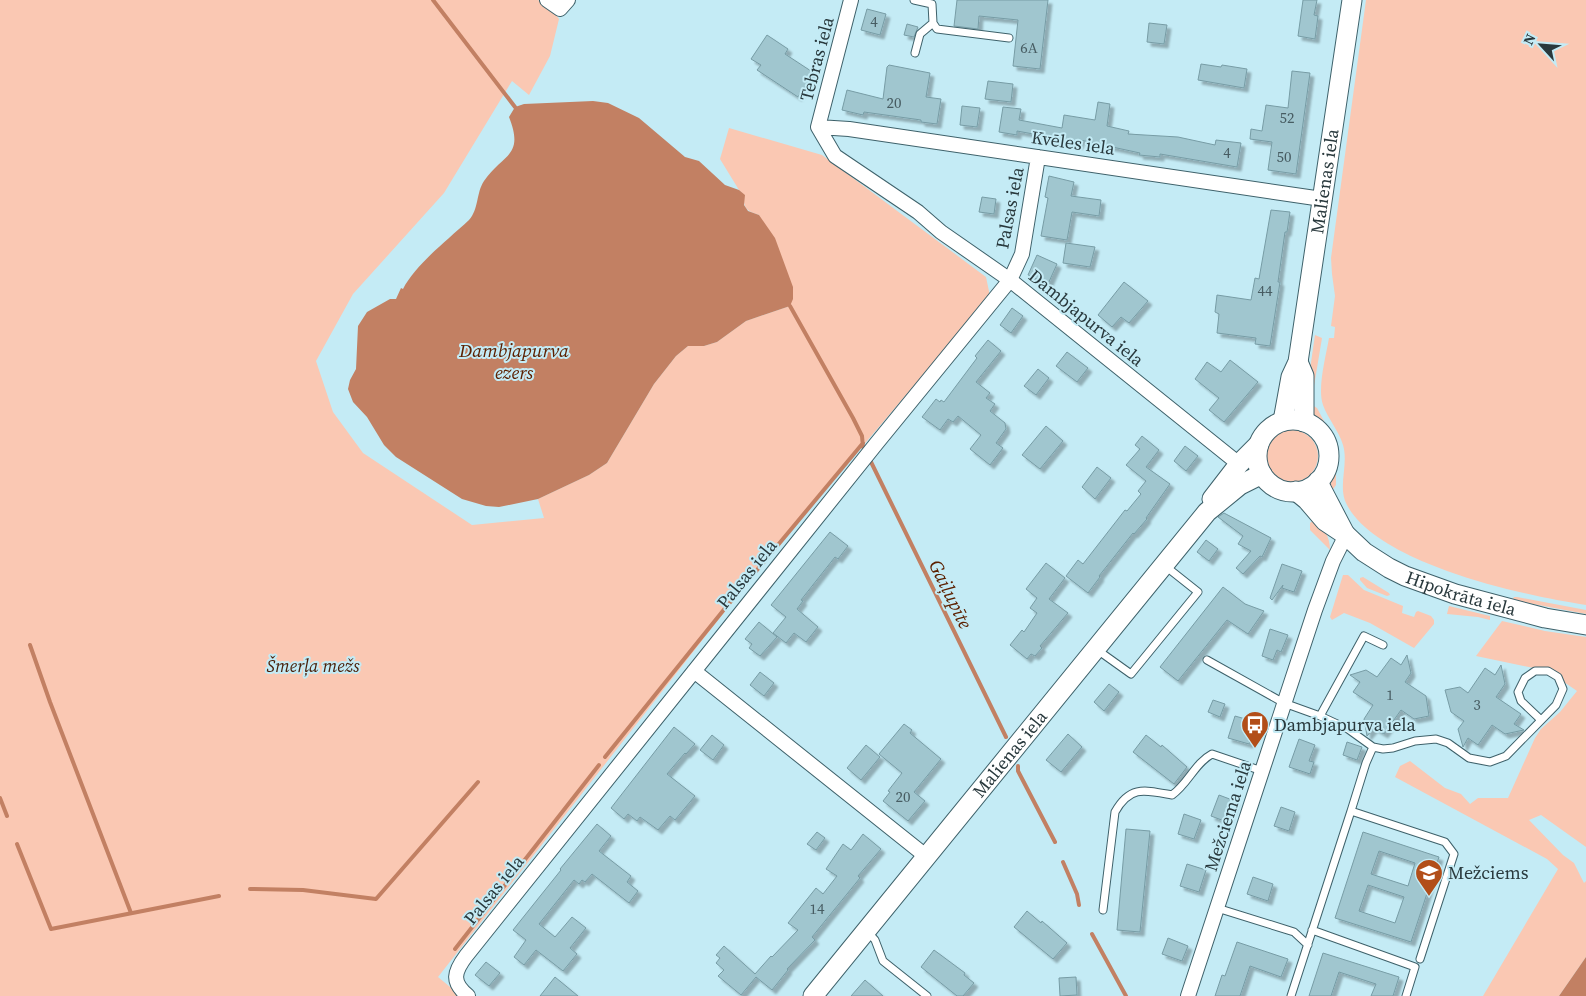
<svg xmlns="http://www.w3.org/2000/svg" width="1586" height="996" font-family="'Source Serif 4',serif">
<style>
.green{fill:#fac8b3}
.water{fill:#c28063}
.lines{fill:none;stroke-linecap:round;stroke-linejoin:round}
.stream{stroke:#c28063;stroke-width:4}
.building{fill:#a0c6cf;stroke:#779ca5;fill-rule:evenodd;filter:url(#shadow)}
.lane-casing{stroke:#3e616a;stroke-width:9}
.street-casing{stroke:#3e616a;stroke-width:16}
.secondary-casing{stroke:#3e616a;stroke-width:21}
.lane{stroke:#fff;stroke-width:7}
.street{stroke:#fff;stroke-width:14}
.secondary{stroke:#fff;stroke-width:19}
.labels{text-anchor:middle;stroke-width:4;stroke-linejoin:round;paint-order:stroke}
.number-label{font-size:15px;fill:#475c62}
.street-label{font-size:18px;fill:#29393d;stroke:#c4ebf5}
.park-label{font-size:18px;font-style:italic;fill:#491e08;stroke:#c4ebf5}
.poi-label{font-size:18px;fill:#29393d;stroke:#c4ebf5;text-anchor:start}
.water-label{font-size:19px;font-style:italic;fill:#5c2000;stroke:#c4ebf5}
</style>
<defs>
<filter id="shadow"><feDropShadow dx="4" dy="4" stdDeviation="1" flood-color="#0004"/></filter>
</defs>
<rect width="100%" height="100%" fill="#c4ebf5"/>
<path class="green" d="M0,0h538l12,7 9,12 -9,37 -21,39 -17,-14 -68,112 -91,101 -37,67 17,51 30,41 109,72 72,-7 -6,-19 51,-24 18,-12 47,-79 22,-28 12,-10h16l13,-4 29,-21 44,-15 -31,-91c-13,-4 -16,-7 -15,-20l-5,-5 -19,-31 9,-31 93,27 164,122 4,19 -235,277 -317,404 23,19h-461z
M1366,0h220v605c-61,-9 -208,-41 -239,-100 -10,-18 2,-40 -4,-60 -4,-14 -15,-26 -20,-40 -6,-17 3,-49 6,-67h5l1,-11 -4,-1 4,-30 -3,-22 -1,-16z
M1315,335l7,3 -9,54 -5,-9z
M1312,405l5,3 16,30 3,13v34l-5,7 -4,-10 6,-20v-15l-8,-17 -13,-14z
M1266 456a26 26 0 1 1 52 0a26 26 0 1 1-52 0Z
M1316,518c7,10 14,18 14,32l-20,-20v-7z
M1343,575h5l16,15 39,16 -1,7 12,4 2,-5 2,-1 13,5 3,4v4l-20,24 -44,-25 -26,-10 -12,7 -2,-3z
M1363,577l26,16 1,2 -3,1 -20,-8 -7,-8v-2z
M1514,597h3l69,13v4l-74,-14z
M1449,606l41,10v4l-12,-3 -31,-3z
M1502,621l43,10 41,6v210l-45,-32 -12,5 34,35 11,8 10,20 2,-2v76l-27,39h-76l75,-127 -11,-10 -152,-82 5,-11 10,-5 35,27 16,6 9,10 8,-6h30l27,-60 6,-9 19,-17 17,-21 -29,-20 -72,-15z"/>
<path class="water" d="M593,101l15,2 31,15 46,39 14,4 26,24 14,5 6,5 -1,10 4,6 11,4 16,23 18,49v12l-3,7 -44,15 -29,21 -13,4h-16l-12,10 -22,28 -47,79 -18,12 -51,24 -39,8 -13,-1 -24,-7 -66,-42 -12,-12 -17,-28 -14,-15 -5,-13 2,-9 6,-11 2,-43 9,-14 23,-13h6l5,-11 2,1c9,-18 31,-38 46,-51 6,-6 14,-12 20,-18 10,-11 7,-27 15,-39 18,-27 41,-24 25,-64l6,-10 9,-3z
M1586,957v39h-27z"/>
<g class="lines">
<path class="stream" d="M433,0l82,107
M790,306l63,112 9,18 1,11
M871,462l135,275
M30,645l20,57 81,211
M605,757l117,-145 141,-169
M1018,766v5l37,71
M0,798l7,18
M17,844l34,85 168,-33
M1063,862l14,32 2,11
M250,889l53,1 73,9 102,-117
M1092,934l34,62
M455,949l144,-184"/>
</g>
<path class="building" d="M957,0h91l-8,69 -27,-3 5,-46 -39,-4 -1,13 -24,-3z
M1303,0h14l-3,15 4,1 -3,23 -17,-3z
M867,9l19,5 -6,21 -19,-5z
M1149,23l18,2 -3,19 -17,-2z
M907,24l11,3 -4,10 -10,-2z
M767,35l21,14 -3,5 29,19 -16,24 -41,-27 4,-5 -10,-6z
M1201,64l20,3 1,-2 25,4 -3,19 -46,-8z
M889,65l41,8 -4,24 15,2 -4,25 -16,-2v-2l-57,-8 -1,3 -21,-5 5,-20 36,9 4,-32z
M1292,71l18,2 -14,101 -28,-4 4,-28 -22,-3 1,-10 11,2 4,-26 22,3z
M988,81l25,3 -2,18 -26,-3z
M1098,102l12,2 -3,22 22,5 -1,3 50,3 37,8 1,-5 25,3 -4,24 -77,-13v3l-21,-2 1,-2 -60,-13 -1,5 -20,-3 1,-3 -43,-8v4l-18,-3 4,-25 18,2 -2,11 43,8 2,-13 31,5z
M962,106l18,2 -3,19 -17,-2z
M1049,176l25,6 -3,14 30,4 -2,16 -27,-4 -5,28 -26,-4 7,-38 -3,-1z
M982,197l14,2 -2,15 -15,-2z
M1271,210l19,2 -3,20h-2l-7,50h2l-10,64 -15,-2 1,-6 -39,-5 2,-19 -4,-2 2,-17 34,5 4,-22 4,1z
M1066,243l29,4 -5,20 -27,-4z
M1037,255l20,9 -9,20 -20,-9z
M1124,282l24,19 -19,22 -8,-6 -9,10 -14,-12z
M1012,308l11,8 -12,17 -11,-8z
M988,340l13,11 -25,31 14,11 -4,5 9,6 -5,7 15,12 1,6 -10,14 7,5 -13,17 -20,-16 11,-14 -23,-19 -5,6 -5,-3 -8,11 -18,-13 14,-18 4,3 1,-2 3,2 33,-44 -2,-2z
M1067,352l21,16 -11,14 -21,-16z
M1230,360l28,22 -34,40 -15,-12 10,-12 -24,-19 12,-17 14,10z
M1038,369l11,9 -13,17 -12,-9z
M1046,426l17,15 -23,28 -18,-14z
M1142,436l17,14 -13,17 24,17 -24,34 1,1 -13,15 -1,-1 -34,43 1,1 -12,16 -22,-17 12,-16 5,4 42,-54 2,1 14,-17 -3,-3 8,-10 -20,-16 14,-16 -5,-4z
M1185,446l13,10 -12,15 -12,-10z
M1097,467l14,11 -16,21 -13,-12z
M1224,513l47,25 -9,19 -2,-1 -17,18 -7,-6 15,-17 -13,-7 5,-8 -25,-19z
M830,532l18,14 -10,13 -3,-2 -34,43 2,1 -6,8 21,18 -12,15 -12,-9 -8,10 -13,-10 13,-16 -15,-12z
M1206,540l12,9 -9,12 -12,-9z
M1046,563l19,15 -16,21 19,14 -28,33 2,2 -7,8 -4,-2 -4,5 -17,-14 12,-15 2,2 13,-19 -7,-5 7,-10 -11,-9z
M1282,564l20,7 -8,21 -12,-4 1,-3 -11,15 -2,-2z
M1223,587l22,17 19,7 -16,23 -21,-14 -49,61 -18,-14z
M759,622l18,15 -17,19 -11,-8 3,-4 -7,-5z
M1270,629l18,6 -7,17 -4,-2 -4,10 -11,-4z
M1407,655l4,18 -6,9 21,14 3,20 -15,3 -13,-9 -17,24 -10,-6 -7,8 -3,-17 9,-14 -20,-13 7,-10 -10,-7 16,-5 11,7 14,-19 10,7z
M1501,665l4,19 -9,13 25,17 -7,10 10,6 -19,4 -13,-9 -14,20 -10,-7 -5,9 -5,-18 6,-8 -13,-9 -6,-22 15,-3 8,6 17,-25 10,7z
M760,672l14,11 -10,13 -14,-11z
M1109,684l10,8 -15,19 -10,-9z
M1213,700l12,4 -5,13 -12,-5z
M1235,716l21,6 -7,22 -21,-6z
M904,724l8,6 -2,3 31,26 -27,33 11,9 -17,20 -25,-20 7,-9 -2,-1 14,-18 -23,-19z
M674,727l21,17 -9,10 -1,-1 -18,21 28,22 -20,24 -5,-4 -12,14 -18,-13 -3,4 -9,-7 -4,5 -13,-11z
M1068,734l14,13 -21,25 -15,-12z
M712,735l12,10 -11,15 -13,-10z
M1146,735l15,12 1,-2 25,22 -13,17 -41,-32z
M1299,739l16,6 -6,16 5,1 -4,12 -21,-7z
M1347,742l15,5 -5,13 -14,-5z
M866,745l14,12 -19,23 -14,-12z
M1219,795l16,6 -8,21 -16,-6z
M1281,807l14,5 -6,19 -15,-5z
M1184,814l17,6 -7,19 -16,-5z
M597,824l14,12 -12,15 32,25 -4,6 11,9 -9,12 -37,-29 -7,8 -3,-2 -3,4 -5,-4 -35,44 16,13 17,-20 14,11 -16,20 7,6 -14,17 -27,-21 -12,15 -10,-8 12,-17 -13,-10 48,-60 -1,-1z
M1126,829l24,2 -10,101 -23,-2z
M817,832l8,6 -9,12 -9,-6z
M1363,832l76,25 -28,85 -76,-24zM1379,851l36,12 -7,23 -37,-12zM1368,885l36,12 -9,26 -36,-12z
M863,834l18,15 -23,27 2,2 -48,59 3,3 -28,29 1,1 -16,20 -16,-13 -15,18 -23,-19 6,-6 -8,-7 4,-5 -4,-3 8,-9 31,28 16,-18 1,1 26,-27 -10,-7 28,-35 7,6 14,-18 -11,-7 17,-25 8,6z
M1187,864l19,6 -7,22 -19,-6z
M1253,877l20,7 -5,17 -21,-7z
M1027,911l14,12 1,-2 25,22 -14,16 -39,-32z
M1168,938l20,8 -6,15 -20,-7z
M1237,942l51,17 -7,18 -31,-11 -10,30h-25l7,-21 3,1z
M934,950l31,23 -1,2 10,8 -11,13h-6l-36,-29z
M1323,953l76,24 -6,19h-22l5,-12 -37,-12 -8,24h-22z
M486,962l14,11 -11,13 -14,-11z
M555,977l23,19h-38z
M1076,977l1,18 -17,1 -1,-18z
M865,980l18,16h-32z"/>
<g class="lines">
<defs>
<path id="lane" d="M914,0l18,4 1,19 4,6 72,9
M915,53l5,-19 13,-11
M1096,649l35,25 67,-82 -34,-27
M1207,660l77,43 36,13 28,13 25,18 10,2 10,-1 22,-7 21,-2 12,4 21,15 21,4 16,-6 50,-51 7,-16 -5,-12 -10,-6h-13l-10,7 -7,14 3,9 20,19
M1320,716l44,-80 19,9
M1351,811l15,-48 7,-16
M1217,908l77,24 14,13
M1103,910l12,-98c15,-27 30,-22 57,-17 16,-11 23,-32 40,-41l50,17
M1312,930l103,37 -9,29
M867,931l8,9 8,21 44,35
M1291,996l60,-185 94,31 9,12 -34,105"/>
<path id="street" d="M547,0l13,9 8,-9
M818,127l17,29 83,56 23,20 69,48 229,184
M818,127l31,2 473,70
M818,127l33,-127
M694,671l233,186
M468,996c-17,-14 -14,-24 -2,-40l410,-512 134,-164 12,-26 16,-97
M1188,996l127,-386 18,-49 13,-26"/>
<g id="secondary">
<path d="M1298,362l6,14v46"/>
<circle cx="1293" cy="456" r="36"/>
<path id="s1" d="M1283,421l8,-44 7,-15 54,-362"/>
<path d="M1318,481l4,9 23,44"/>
<path id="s2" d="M1296,491l11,9 18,21 21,14 18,17 25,16 16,8 50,18 90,24 41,7"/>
<path d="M1212,499l27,-35 20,-20"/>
<path id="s3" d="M813,996l394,-484 33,-27 22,-11"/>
</g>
</defs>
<use href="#lane" class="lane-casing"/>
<use href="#street" class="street-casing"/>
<use href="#secondary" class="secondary-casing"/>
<use href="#lane" class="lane"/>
<use href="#street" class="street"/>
<use href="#secondary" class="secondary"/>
</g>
<defs>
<symbol id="bus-pin" viewBox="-11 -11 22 30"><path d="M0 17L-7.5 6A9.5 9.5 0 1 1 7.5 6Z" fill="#b24e19" stroke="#c4ebf5"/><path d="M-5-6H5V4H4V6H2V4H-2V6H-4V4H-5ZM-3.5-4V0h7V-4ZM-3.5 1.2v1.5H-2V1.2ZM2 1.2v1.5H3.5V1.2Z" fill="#fff"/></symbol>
<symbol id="school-pin" viewBox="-11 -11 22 30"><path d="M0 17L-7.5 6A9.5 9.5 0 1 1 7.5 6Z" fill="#b24e19" stroke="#c4ebf5"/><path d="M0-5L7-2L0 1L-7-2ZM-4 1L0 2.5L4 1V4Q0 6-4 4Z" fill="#fff"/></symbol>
</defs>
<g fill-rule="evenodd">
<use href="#bus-pin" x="1239" y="709" width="32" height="43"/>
<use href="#school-pin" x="1413" y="857" width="32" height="43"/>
</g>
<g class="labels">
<g class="number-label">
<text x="874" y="27">4</text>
<text x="1029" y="53">6A</text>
<text x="894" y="108">20</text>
<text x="1287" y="123">52</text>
<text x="1227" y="158">4</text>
<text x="1284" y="162">50</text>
<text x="1265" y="296">44</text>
<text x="1390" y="700">1</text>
<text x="1477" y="710">3</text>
<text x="903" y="802">20</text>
<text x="817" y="914">14</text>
</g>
<g class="street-label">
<text transform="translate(817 59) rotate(-75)" y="6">Tebras iela</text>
<text transform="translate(1073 143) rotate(8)" y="6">Kvēles iela</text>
<text dy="6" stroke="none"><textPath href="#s1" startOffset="244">Malienas iela</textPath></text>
<text transform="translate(1010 208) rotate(-79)" y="6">Palsas iela</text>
<text transform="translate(1086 318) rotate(39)" y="6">Dambjapurva iela</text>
<text transform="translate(747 574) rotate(-51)" y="6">Palsas iela</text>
<text dy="6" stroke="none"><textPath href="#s2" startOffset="198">Hipokrāta iela</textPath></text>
<text dy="6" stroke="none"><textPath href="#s3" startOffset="312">Malienas iela</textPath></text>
<text transform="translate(1228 816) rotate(-72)" y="6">Mežciema iela</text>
<text transform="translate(494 890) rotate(-51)" y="6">Palsas iela</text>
</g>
<g class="park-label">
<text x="313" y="672">Šmerļa mežs</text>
</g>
<g class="poi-label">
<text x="1274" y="731">Dambjapurva iela</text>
<text x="1448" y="879">Mežciems</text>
</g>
<g class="water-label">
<text x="514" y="357">Dambjapurva<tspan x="514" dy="22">ezers</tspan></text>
<text transform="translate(951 594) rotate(64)" y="7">Gaiļupīte</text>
</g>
</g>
<g transform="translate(1541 45) rotate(296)" stroke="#c4ebf5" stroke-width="4" paint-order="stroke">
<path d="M0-4L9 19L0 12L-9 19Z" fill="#29393d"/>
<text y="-8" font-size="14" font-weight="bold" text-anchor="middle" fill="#29393d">N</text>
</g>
</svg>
